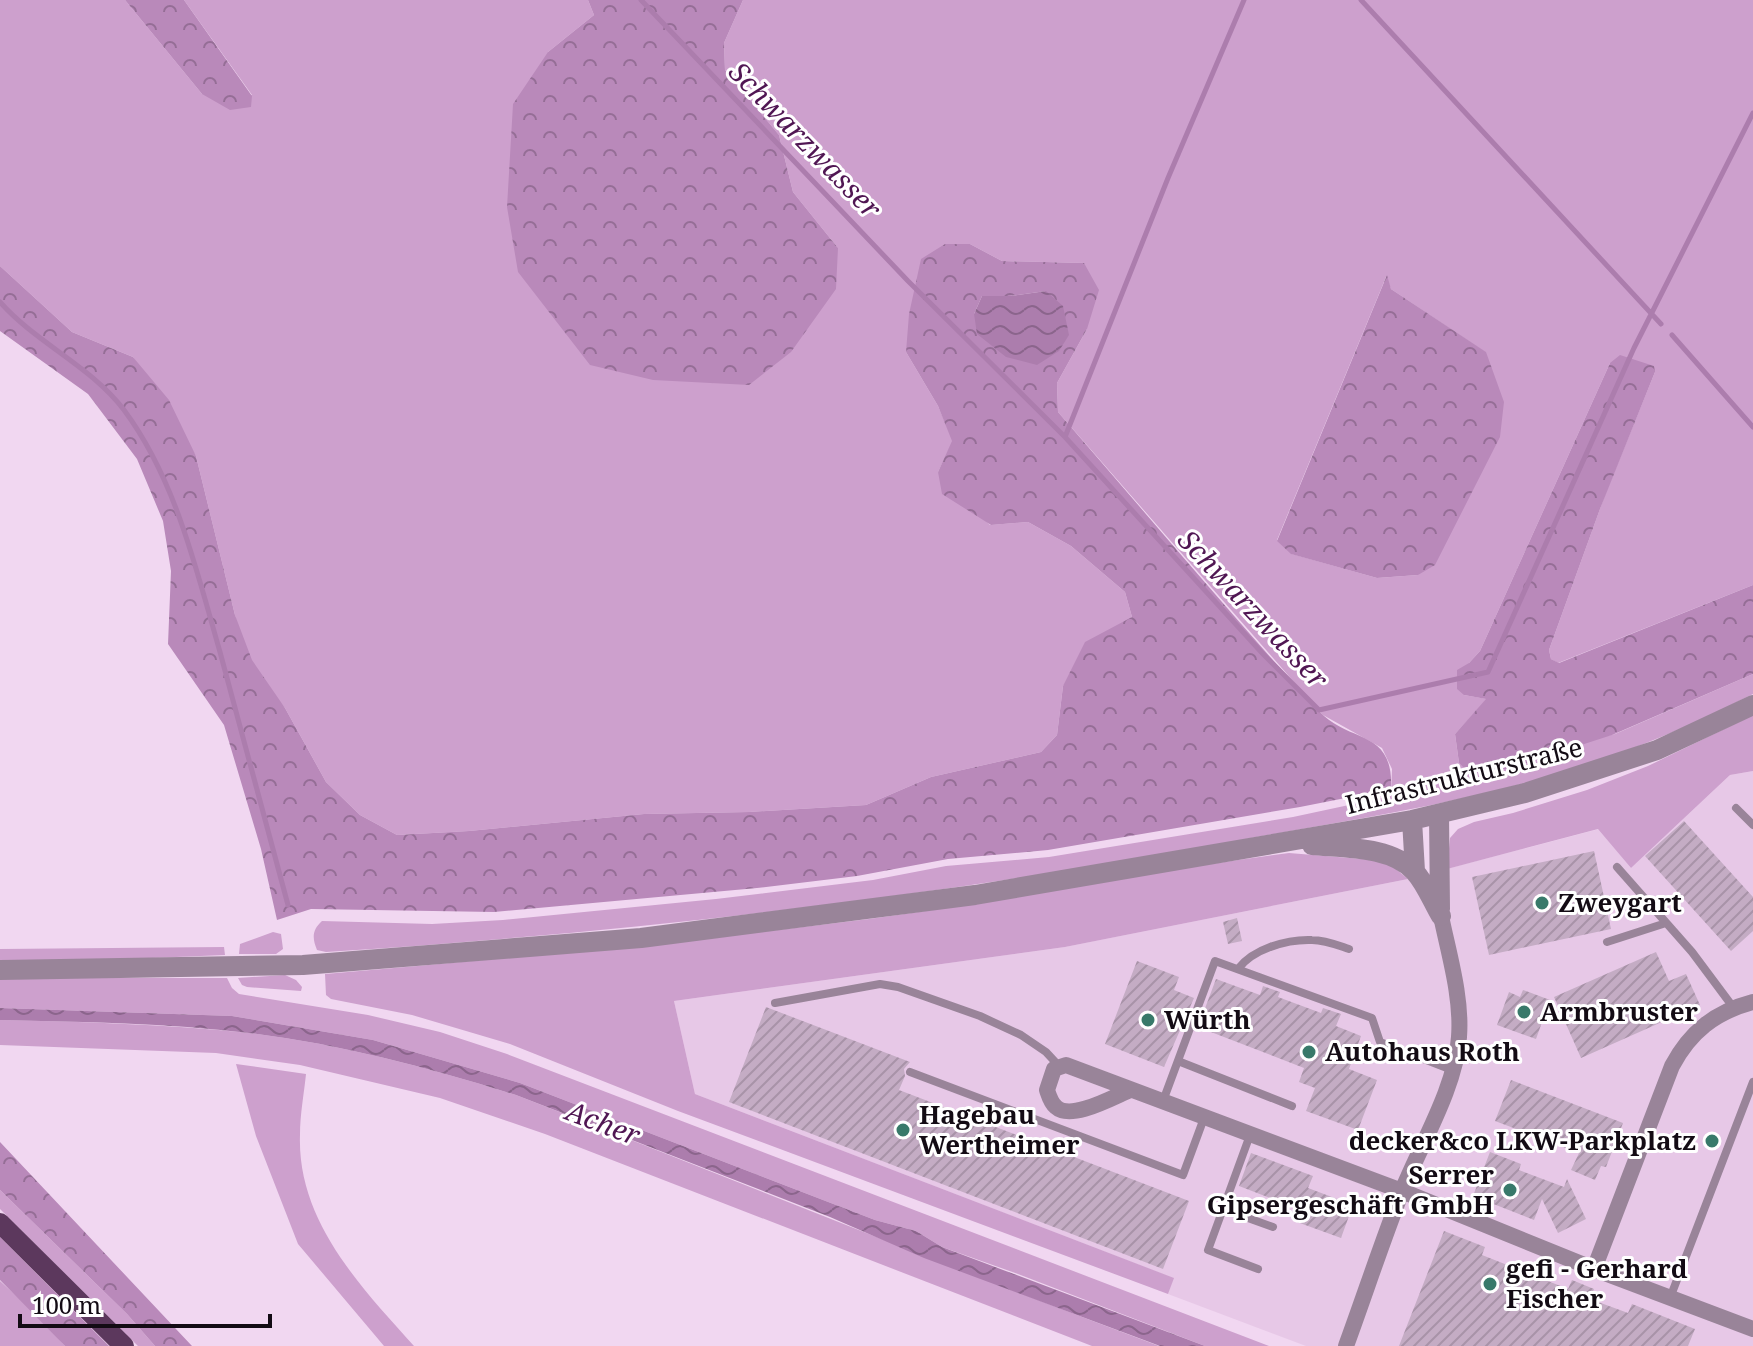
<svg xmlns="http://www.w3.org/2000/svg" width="1753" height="1346" font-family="'Noto Serif',serif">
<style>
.built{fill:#e7c8e7}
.grass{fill:#cda0cd;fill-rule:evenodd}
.forest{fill:url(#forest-crowns);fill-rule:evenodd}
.water{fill:url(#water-waves)}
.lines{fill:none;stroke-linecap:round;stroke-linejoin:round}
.stream{stroke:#ac7dad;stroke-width:5}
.building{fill:url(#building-hatch)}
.service{stroke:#998499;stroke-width:8}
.minor{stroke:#998499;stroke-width:16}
.tertiary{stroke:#998499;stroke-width:20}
.primary{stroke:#5c385d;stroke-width:20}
.poi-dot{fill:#38796a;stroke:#fff;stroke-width:3}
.labels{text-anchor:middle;stroke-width:6;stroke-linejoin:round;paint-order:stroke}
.street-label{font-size:26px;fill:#130b14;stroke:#fff}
.poi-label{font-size:26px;font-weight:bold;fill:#130b14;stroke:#fff;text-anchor:start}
.water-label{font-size:28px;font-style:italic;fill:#501653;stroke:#fff}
</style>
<defs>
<pattern id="forest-crowns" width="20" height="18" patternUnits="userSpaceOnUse" patternTransform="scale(2)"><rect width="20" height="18" fill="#b989ba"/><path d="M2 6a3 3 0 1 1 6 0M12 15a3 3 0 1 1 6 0" fill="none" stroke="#956e96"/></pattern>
<pattern id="water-waves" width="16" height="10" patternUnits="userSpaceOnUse" patternTransform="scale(2)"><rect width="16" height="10" fill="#ac7dad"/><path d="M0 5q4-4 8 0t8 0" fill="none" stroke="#8b658c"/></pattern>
<pattern id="building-hatch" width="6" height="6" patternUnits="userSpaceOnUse" patternTransform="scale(2)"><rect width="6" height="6" fill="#c4acc4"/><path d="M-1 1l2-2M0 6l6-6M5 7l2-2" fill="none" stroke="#a893a8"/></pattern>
</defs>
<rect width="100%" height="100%" fill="#f1d7f1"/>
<path class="built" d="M1753,771v575h-447l-138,-52 5,-16 -478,-184 -21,-93 391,-54 343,-68 191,-50 32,39 99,-93z"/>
<path class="grass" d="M0,0h125l77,94 50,1 -68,-95h404l6,15 -46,37 290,196 -45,-56 -14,-57 -54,-65 -1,-27 19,-43h1010v585l-195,78 -7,-4 -2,-9 56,-155 50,-123 -45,-9 -130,288 -11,12 -5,32 23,4 -32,35 4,29 7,6 149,-35 138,-60v20c-71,37 -146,67 -224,88 -95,26 -192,40 -288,58 -302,57 -608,92 -915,112l-9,-2c-5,-12 -5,-20 5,-29l110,3 71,-4 213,-21 157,-19 73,-14 103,-9 244,-40 98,-21 1,-27 -10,-21 -59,-33 -265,-303 -1,-29 30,-54 -3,-66 -82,-2 -32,-17 -64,108 32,54 15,35 -15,31 52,53 38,-3 43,24 54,46 7,25 -69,69 -6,49 -16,17 -110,25 -65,28 -117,7 -105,2 -175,17 -72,4 -37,-20 -34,-33 -41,-74 -38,-44 -51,-208 -63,-99 -61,-25 -72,-66zM1386,277l5,12 94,63 -67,223 -41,3 -85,-24 -15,-14z
M1753,715v56l-23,4 -99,93 -33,-39 -151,40 3,-31 8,-9 16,-7 39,-9 74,-23 61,-24z
M1289,853l97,8 22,18 -343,68 -391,54 21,93 479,184 -6,16 -490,-183 -168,-67 -98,-29 -81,-16 -5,-4 -1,-21c181,-16 363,-32 544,-55 140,-18 279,-48 420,-66z
M273,932l8,2 2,15 -7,5h-37l1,-10z
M224,947l1,8 -147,6 -78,-1v-11z
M285,975l11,5 6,7 -1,4 -54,-4 -5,-2 -4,-7z
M0,978h227l5,10 7,6 129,21 72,17 67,22 762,292h-64l-187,-72 -76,-27 -26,-16 -41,-11 -355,-137 -147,-43 -141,-24 -232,-8z
M0,1020c83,2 167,4 249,13 91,11 180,35 267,62 214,83 427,170 643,251h-67l-547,-212 -105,-36 -140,-33 -84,-12 -216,-8z
M236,1064l70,10c-2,20 -6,40 -6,61 -3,86 61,152 114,211h-30l-86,-102 -42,-108z
M0,1190l127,124 28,32h-17l-138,-137z
M0,1281l37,34 28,31h-65z"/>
<path class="forest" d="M125,0h59l68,96 -1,11 -21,3 -28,-16z
M588,0h155l-19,43 1,27 54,65 14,57 45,56 -2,41 -45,63 -42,33 -96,-5 -63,-15 -72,-93 -11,-65 6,-103 35,-52 46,-37z
M945,244h25l32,17 82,2 15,27 -12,39 -30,54 1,29c87,100 172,202 261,299 30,33 75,17 72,78l-91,18 -252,43 -100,9 -91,17 -100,12 -263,24 -183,-3 -34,11 -16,-71 -37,-124 -56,-81 3,-73 -8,-50 -26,-62 -49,-65 -88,-63v-65l72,66 61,25 36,43 27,56 39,159 17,45 33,48 41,74 34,33 37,20 72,-4 175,-17 105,-2 117,-7 65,-28 110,-25 16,-17 6,-49 22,-44 47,-25 -7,-25 -54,-46 -43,-24 -37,3 -49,-31 -4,-22 14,-31 -14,-35 -32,-54 3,-38 12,-55zM1046,291l-72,23 8,-18h28z
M1387,275l4,14 95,63 18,50 -4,35 -65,128 -17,10 -41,3 -86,-24 -14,-13z
M1620,355l34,11 1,6 -55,137 -51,141 2,9 8,4 194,-78v89l-141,61 -105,34h-42l-6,-6 -4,-29 31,-35 -22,-4 -7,-6v-19l12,-7 11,-12 130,-288z
M0,1142l192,204h-37l-28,-32 -127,-124z
M0,1237l109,109h-44l-65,-66z"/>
<path class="water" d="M1046,291l17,15 6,29 -10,16 -22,14 -31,-8 -29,-23 -3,-20 8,-18h28z
M0,1008l232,8 141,24 147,43 355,137 41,11 26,16 263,99h-45l-236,-88 -94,-41 -314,-122c-87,-27 -176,-51 -267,-62 -82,-10 -166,-11 -249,-13z"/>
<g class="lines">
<path class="stream" d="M641,0l267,281 157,156 198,217 56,56 169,-38 146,-324 119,-235
M1361,0l300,324
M0,302c36,41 91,64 124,108 52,70 72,159 96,242 23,84 45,169 68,253
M1672,335l81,92
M1065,437l103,-259 76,-178"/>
</g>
<path class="building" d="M1684,821l69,76v34l-22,20 -86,-95z
M1594,851l17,78 -122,26 -17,-78z
M1237,918l5,23 -14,3 -5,-22z
M1656,952l13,29 17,-7 14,31 -119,53 -27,-61z
M1137,961l42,16 -5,13 20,8 -30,69 -59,-23z
M1216,979l44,16 3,-9 17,6 -2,5 43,16 2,-5 18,6 -5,12 25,10 -12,33 28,11 -19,50 -52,-19 9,-23 -16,-6 5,-14 -106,-41z
M1523,990l27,10 -14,39 -39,-14 12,-33 11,5z
M766,1007l144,55 -6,7 1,7 -6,14 290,111 -26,68 -434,-167z
M1511,1080l112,43 -17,44 -5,-1 -6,14 -24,-10 8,-17 -84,-32z
M1490,1152l31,12 -2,6 45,17 3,-8 19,40 -28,14 -16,-34 -8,21 -61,-24z
M1251,1153l62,23 -5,12 45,17 -12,33 -44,-16 4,-12 -62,-24z
M1444,1231l41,16 -3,8 86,34 4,-9 22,9 -4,10 38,14 4,-9 63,25 -7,17h-289z"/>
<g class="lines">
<path class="service" d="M1736,808l17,17
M1617,867l75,85 41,55
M1607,942l59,-19
M1238,969c15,-20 49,-30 74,-29 13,0 25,5 37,9
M775,1003l105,-19 18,3 82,29 41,19 25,17 13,14
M1178,1061l114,45
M910,1072l273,103 21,-57
M1163,1101l52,-140 157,57 8,24 72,28
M1250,1135l-42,115 50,19
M1223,1209l50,18
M1670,1298l83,-216"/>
<path class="minor" d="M1753,1002c-38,10 -63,30 -81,64l-78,203 159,60
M1130,1090c-17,7 -59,31 -74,17 -5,-4 -7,-11 -9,-17l7,-21 12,-4 336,126 192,78
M1346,1346c19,-52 36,-104 56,-155 19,-47 54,-104 57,-154 3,-40 -10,-82 -18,-121"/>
<path class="tertiary" d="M1439,814l1,95
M1412,820l3,51
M1312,845c32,3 80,1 103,27 11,12 18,31 26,44
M0,970l303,-5 338,-27 334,-43 437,-75 113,-27 132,-43 96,-45"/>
<path class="primary" d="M0,1223l124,123"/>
</g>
<g class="poi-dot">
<circle cx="1542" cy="903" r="8"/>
<circle cx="1524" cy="1012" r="8"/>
<circle cx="1148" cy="1020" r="8"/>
<circle cx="1309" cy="1052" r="8"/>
<circle cx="903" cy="1130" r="8"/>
<circle cx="1712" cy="1141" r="8"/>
<circle cx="1510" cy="1190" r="8"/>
<circle cx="1490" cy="1284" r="8"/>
</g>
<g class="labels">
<g class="street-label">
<text transform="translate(1464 776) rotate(-14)" y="9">Infrastrukturstraße</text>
</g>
<g class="poi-label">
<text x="1558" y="912">Zweygart</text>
<text x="1540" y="1021">Armbruster</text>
<text x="1164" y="1029">Würth</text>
<text x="1325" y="1061">Autohaus Roth</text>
<text x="919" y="1124">Hagebau<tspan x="919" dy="30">Wertheimer</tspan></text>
<text x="1696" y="1150" text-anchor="end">decker&amp;co LKW-Parkplatz</text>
<text x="1494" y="1184" text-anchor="end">Serrer<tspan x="1494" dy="30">Gipsergeschäft GmbH</tspan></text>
<text x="1506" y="1278">gefi - Gerhard<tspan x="1506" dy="30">Fischer</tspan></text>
</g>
<g class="water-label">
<text transform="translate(805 140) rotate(46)" y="10">Schwarzwasser</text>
<text transform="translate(1253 609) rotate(47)" y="10">Schwarzwasser</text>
<text transform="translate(603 1123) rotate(21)" y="10">Acher</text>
</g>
</g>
<path d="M20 1314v12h250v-12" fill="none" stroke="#130b14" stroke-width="4"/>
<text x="32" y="1314" font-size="24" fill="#130b14" stroke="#ffffff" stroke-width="6" paint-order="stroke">100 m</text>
</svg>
